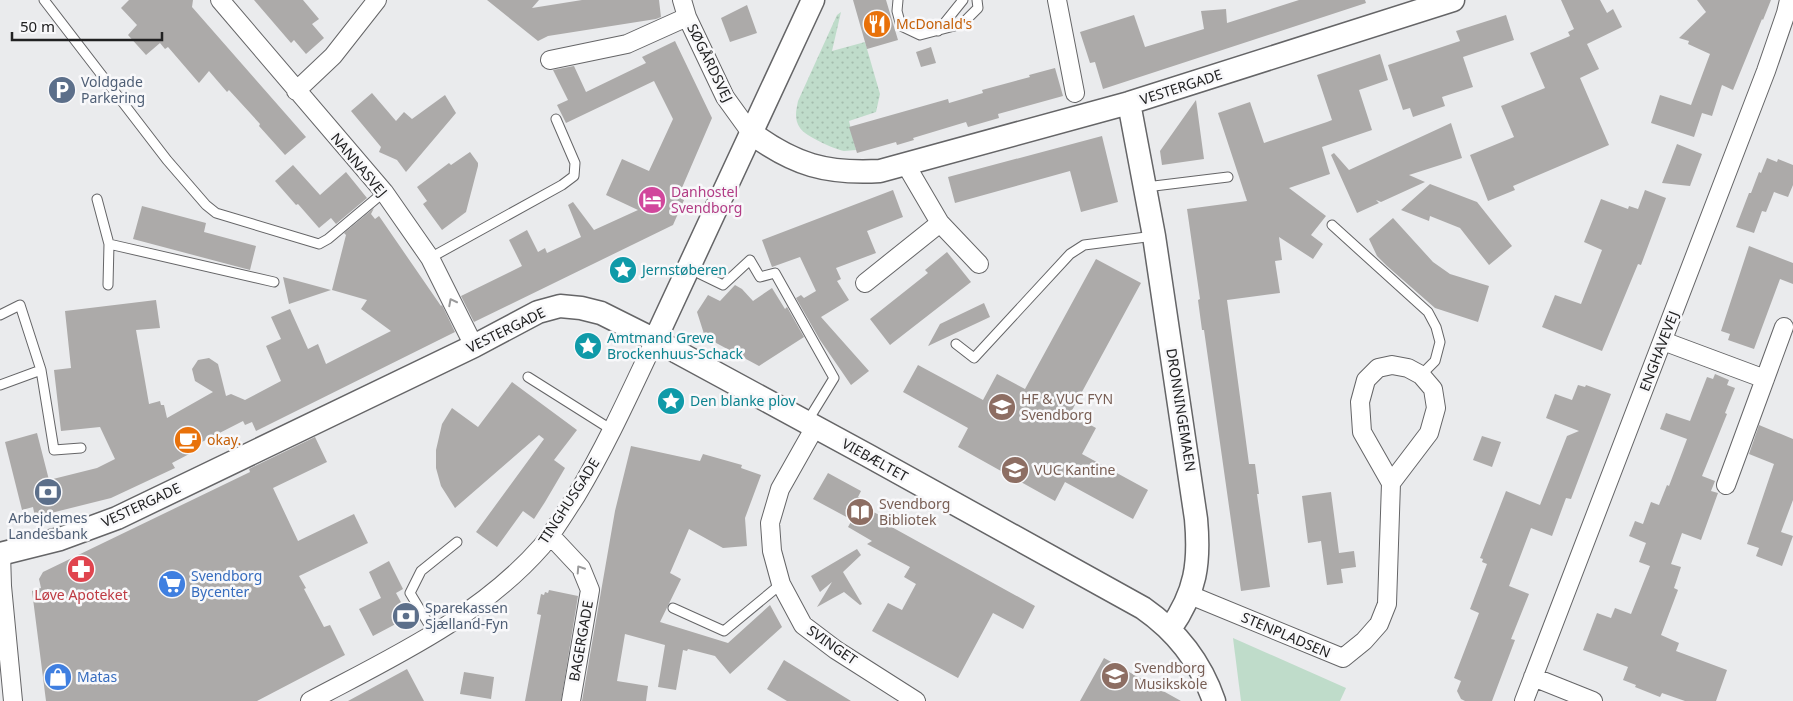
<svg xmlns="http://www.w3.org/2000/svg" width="1793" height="701" font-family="'Noto Sans',sans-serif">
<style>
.grass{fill:url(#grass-dots)}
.park{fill:#bfdcca}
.building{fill:#acaaa9}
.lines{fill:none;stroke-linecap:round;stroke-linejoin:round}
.service-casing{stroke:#656567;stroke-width:11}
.minor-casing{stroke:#656567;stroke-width:20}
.tertiary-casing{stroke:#656567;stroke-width:25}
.service{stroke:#fff;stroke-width:9}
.minor{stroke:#fff;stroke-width:18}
.tertiary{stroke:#fff;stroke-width:22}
.oneway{stroke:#9b9b9c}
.labels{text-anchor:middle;stroke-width:5;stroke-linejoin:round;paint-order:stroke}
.food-label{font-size:14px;fill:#c56008;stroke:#f8f8fa;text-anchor:start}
.street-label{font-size:14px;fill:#212122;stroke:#f8f8fa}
.service-label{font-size:14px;fill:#4e5e75;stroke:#f8f8fa;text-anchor:start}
.hotel-label{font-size:14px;fill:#b23c85;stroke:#f8f8fa;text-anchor:start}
.culture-label{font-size:14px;fill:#0d838f;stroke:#f8f8fa;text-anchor:start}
.education-label{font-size:14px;fill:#785e54;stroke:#f8f8fa;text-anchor:start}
.shop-label{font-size:14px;fill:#366cbe;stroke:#f8f8fa;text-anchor:start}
.health-label{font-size:14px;fill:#be3a42;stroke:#f8f8fa}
</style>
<defs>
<pattern id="grass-dots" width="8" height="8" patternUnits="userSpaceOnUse" patternTransform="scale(1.25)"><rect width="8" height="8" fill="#bfdcca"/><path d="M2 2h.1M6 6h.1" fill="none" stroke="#a4bcad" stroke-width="1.8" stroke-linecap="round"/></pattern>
</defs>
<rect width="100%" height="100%" fill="#eaebed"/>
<path class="grass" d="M841,12l-9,39 33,-9 15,52 -4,18 -27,9 7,29c-4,0 -8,1 -12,1 -10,-2 -39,-15 -44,-23 -6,-9 -4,-17 -2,-27l39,-86z"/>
<path class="park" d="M1233,638l113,50 -6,13h-99z"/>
<path class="building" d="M129,0h64l-1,7 114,130 -21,18 -26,-29 1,-2 -31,-34 -2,2 -18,-21 -10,12 -31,-36 -3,2 -5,-6 -14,12 -18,-20 9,-10 -16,-17z
M254,0h49l16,19 -7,5 12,14 -18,16 -12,-14 -3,3z
M487,0h52l-7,8 50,-8h77l2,17 -5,2 -108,17 -10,5z
M853,0h33l12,40 -31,9z
M1299,0h66l1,3 -263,86 -8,-27 -5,1 -10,-31 54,-17 11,32 59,-18 -3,-18 25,-2 1,14z
M1561,0h39l7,13 6,-4 9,18 -35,17 12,25 -19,9 29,67 -96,41 2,4 -27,11 -18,-46 44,-18 -13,-31 44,-18 -15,-35 40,-17 -2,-4 6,-3z
M1697,0h74l-8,20 -1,-1 -29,71 -11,-5 -10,31 -10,-3 -8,24 -43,-14 9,-28 31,10 19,-51 -22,-10 1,-3 -10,-3 27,-26z
M747,5l10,28 -27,9 -9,-24z
M1506,15l8,25 -51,17 10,30 -31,10 3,9 -32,11 -3,-9 -7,2 -15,-45 72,-24 -4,-10z
M675,41l37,77 -34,79 6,3 -11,25 -199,97 -13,-26 61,-30 -13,-26 18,-10 11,22 7,-4 2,5 34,-16 -13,-32 5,-3 21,28 44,-20 -32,-15 16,-36 27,12 24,-52 -19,-38 -88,42 -9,-18 11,-5 -15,-30 21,-4 12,26 60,-29 -4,-6z
M931,47l5,16 -15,4 -5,-15z
M1380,54l8,26 -29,10 13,40 -50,17 8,27 -41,14 37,28 -15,19 12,9 -10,15 -34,-22 3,23 -7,1 5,32 -53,7 22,164h6l4,30h-2l13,93 -29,4 -37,-261h-2l-4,-30 2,-1 -13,-90 60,-8 -29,-88 32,-11 14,41 63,-21 5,-2 -15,-45z
M1055,68l8,28 -65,18 1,4 -31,9 -2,-5 -53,16 1,2 -17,5 -1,-3 -39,11 -8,-26 99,-28 1,4 34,-10 -1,-3 48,-13 -1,-2z
M372,93l24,28 8,-9 8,7 33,-24 11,18 -50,59 -9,-12 -18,-8 2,-5 -30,-36z
M1196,100l8,59 -42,6 -2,-14z
M1451,123l11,35 -53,17 16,7 -44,20 -5,-2 3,3 -22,10 -26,-58 3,-2 15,17z
M1102,136l16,66 -37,10 -11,-41 -115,32 -7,-26z
M1677,144l25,10 -12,32 -28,-3z
M470,152l8,11v3l-12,46 -24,18 -19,-26 4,-3 -10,-14 32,-24 2,2z
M1767,158l10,4 1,-3 15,6v20l-5,12 -14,-5 -8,20 -4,-1 -8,22 -18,-6 13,-34h2l8,-21 2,1z
M293,165l27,30 26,-23 21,26 -31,26 -5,-6 -12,10 -21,-24 -2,1 -21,-24z
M1430,184l47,18 35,44 -23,19 -29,-37 -30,-12 -1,5 -28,-11z
M893,190l10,27 -36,14 9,22 -40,15 5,11 -4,2 12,19 -28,17 48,54 -18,14 -31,-45 -24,-42 5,-3 3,3 12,-7 -16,-34 -28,10 -10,-27z
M1645,190l21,8 -25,67 -3,-1 -36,87 -60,-24 13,-32 26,9 21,-54 -18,-8 17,-43 27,10 1,-3 9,3z
M142,206l64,17 -2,9 52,14 -6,24 -117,-31z
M374,208l-3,6 4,5 4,-3 62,90 1,-1 13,27 -199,99 -4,-9 -7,3 -2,-4 -49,25 -1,6 -21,11 3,5 -64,30 -76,19 -2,-10 -11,3 -17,-68 32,-9 12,47 48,-12 18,-9 -15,-32 -39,4 -7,-61 17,-2 -6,-57 91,-11 4,28 -24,2 13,74 11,-3 1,4h3l3,13 46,-26 -18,-11 -3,-12 6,-9 11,-2 9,6 8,32 5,-2 14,6 36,-19 -15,-35 15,-7 -10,-22 19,-8 18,40 10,-5 8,20 65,-33 -30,-22 6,-9 -35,-10 14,-55 -2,-2z
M1393,218l40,44 17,12 39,12 -11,36 -43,-14 -48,-42 -10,-10 -8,-17z
M1749,246l44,17v21l-13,-5 -26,70 -26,-9 2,-6 -9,-3z
M947,252l24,30 -81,63 -20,-26 58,-46 -3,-3z
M1096,259l45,24 -71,131 26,14 -14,26 66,36 -15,29 -68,-37 -10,19 -97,-54 10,-19 -65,-36 15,-27 65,35 14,-26 28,15z
M283,277l48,13 -42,14z
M735,285l7,4 11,12 19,-13 13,21 2,-2 17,30 -45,29 -54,-29 -8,-25 11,-17 12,6z
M984,303l6,14 -62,29 12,-22z
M1715,374l14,6 -2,5 8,3 -10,25 2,1 -25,62 13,5 -4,10 7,2 -17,47 -19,-7 -11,31 10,3 -7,21 4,2 -17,45 18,8 -3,8 51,19 -11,31h-31l-23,-8 -2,4 -25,-10 1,-2 -13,-5 5,-13 -45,-17 14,-37 14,5 4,-10 16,6 19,-48 -11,-4 7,-19 -17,-7 6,-15 8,3 8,-22 8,3 8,-20 2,1 18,-47 -27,-10 6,-16 24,8 17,-44 6,2z
M512,382l65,48 -23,30 11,8 -20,34 -11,17 -11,-8 -26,36 -21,-15 68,-93 -5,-4 -84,73 -14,-22 -5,-18v-18l6,-26 10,-16 26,19z
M1578,385l7,2 1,-2 25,9 -40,105 -5,-1 -14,38 -21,-8 -22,58 20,8 -18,45 4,1 -23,61h-27l-4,-2 -4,-8 4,-10 -7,-3 25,-65 -9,-4 17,-45 -5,-2 1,-3 -3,-1 26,-67 34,14 27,-69 12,-5 -33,-13 9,-24 17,6z
M1759,425l34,14v61l-12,32 12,4 -11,30 -26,-10 3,-8 -12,-4 27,-80 -25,-10z
M1482,436l19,6 -9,25 -19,-7z
M315,437l12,25 -54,26 25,53 56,-27 14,29 -69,33 7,12 -2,1 20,38 6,-2 15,30 -88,46h-211l-14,-110 9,-3 -2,-9 4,-7 207,-100 -1,-3z
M631,446l69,15 3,-7 39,11 -1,3 20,7 -16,43 2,28 -24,2 -34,-19 -19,44 11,6 -21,43 68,21 42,-38 12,22 -52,47 -15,-18 -27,-7 -1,2 -4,-1 -7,40 -18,-3 7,-42 -40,-11 -8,47 31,5 -2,15h-64l33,-190z
M828,473l33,18 -3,6 13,7 -3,5 13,7 -2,4 156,86 -12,23 -30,-16 -35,65 -86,-47 16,-28 14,7 14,-26 -12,-7 6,-10 -43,-23 5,-3 -24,-14 4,-7 -39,-21z
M1331,492l8,61 15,-2 2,16 -15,2 2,14 -16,2 -6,-44 -13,2 -6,-47z
M857,549l4,6 -18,17 19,32 -2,1 -16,-13 -27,15 15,-25 -12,10 -9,-16z
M389,561l14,28 -7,4 13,24 -36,19 -14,-27 22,-11 -12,-26z
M549,590l29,6 -17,105h-36l16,-86 -4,-1 4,-20 3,1 1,-3 3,1z
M1104,658l77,43h-101z
M784,660l67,41h-64l-20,-12z
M407,669l17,32h-76z
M464,672l30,5 -3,22 -31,-5z"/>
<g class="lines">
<defs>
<path id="service" d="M44,0l123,160 39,45 10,8 103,31 9,-5 56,-47
M898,0l-1,11 4,15 19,9 42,-11 16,-16 -1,-8
M938,31l25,-31
M1146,187l82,-10
M97,199l12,45 -1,41
M1332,225l96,87 8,15 4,15 -5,19 -14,14
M109,244l165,38
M430,258l132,-73 12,-9 1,-13 -19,-44
M688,268l35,17 27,-25 10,17 15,-4 59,105 -27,44
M0,315l20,-10 21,65 13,80 27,-2
M956,344l18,14 96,-104 14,-9 70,-9
M528,377l84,53
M0,385l41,-15
M673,608l51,23 57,-47
M434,633l-24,-40 11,-22 36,-29"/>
<path id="minor" d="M220,0l164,192 46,66 44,88
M682,0l5,17 38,80 26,36
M1057,0l18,93
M550,60l77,-16 60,-27
M296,91l37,-35 44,-56
M906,165l34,58 39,41
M865,283l75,-60
M1663,341l102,38
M815,427l-35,62 -10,34 2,28 9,33 22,41 33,25 80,51
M1726,485l58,-158
M550,535l31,33 9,22 -19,111
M1,553l1,33 11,115
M1190,595l153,63 21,-17 15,-17 8,-20 4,-121 -29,-51 -2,-30 6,-22 12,-12 14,-3 16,3 13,7 12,14 3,19 -7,25 -38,50
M1533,677l60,24
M310,701c81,-43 170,-84 232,-155 13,-16 23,-33 34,-50 30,-50 54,-103 79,-156
M1524,701l242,-630 20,-58 3,-13"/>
<path id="tertiary" d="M1129,103l25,133 42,283c4,44 0,73 -26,110
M751,133c44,32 75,41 129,38l249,-68 324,-103
M655,340l158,-340
M0,554l60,-15 57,-21 357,-172 64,-34 22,-6 21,2 20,5 54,27 212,115 276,153c33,23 58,55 71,93"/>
</defs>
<use href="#service" class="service-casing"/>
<use href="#minor" class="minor-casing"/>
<use href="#tertiary" class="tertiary-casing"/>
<use href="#service" class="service"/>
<use href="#minor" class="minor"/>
<use href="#tertiary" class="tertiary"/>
</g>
<defs><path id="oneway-chevron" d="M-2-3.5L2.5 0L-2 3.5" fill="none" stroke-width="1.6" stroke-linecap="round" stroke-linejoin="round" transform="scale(1.25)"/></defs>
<g class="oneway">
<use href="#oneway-chevron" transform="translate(452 302) rotate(-117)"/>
<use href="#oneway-chevron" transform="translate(580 569) rotate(-123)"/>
</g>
<defs>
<symbol id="restaurant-disc" viewBox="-11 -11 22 22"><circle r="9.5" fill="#e8710a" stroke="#f8f8fa"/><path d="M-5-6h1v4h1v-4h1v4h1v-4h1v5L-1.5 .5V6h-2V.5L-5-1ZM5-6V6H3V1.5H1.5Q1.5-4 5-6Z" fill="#fff"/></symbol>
<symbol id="parking-disc" viewBox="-11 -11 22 22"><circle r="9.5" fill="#5c6f8a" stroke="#f8f8fa"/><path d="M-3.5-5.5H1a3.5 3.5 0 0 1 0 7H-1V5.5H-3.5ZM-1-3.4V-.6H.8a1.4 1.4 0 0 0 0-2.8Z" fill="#fff"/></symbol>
<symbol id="hotel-disc" viewBox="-11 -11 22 22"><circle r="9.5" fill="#d1479c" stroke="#f8f8fa"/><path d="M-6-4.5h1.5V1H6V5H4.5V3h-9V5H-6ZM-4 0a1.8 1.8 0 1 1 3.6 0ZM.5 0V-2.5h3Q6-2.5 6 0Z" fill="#fff"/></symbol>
<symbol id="sight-disc" viewBox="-11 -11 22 22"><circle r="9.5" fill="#0f9aa8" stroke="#f8f8fa"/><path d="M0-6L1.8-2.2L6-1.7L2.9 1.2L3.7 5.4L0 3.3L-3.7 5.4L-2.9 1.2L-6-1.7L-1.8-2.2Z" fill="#fff"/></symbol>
<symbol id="university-disc" viewBox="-11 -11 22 22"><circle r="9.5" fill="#8d6e63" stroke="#f8f8fa"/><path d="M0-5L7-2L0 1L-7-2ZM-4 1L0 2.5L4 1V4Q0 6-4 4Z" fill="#fff"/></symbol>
<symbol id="cafe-disc" viewBox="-11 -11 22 22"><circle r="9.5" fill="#e8710a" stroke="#f8f8fa"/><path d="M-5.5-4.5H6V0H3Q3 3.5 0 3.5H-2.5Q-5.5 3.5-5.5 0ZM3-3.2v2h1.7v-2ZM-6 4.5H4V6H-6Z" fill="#fff"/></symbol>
<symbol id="school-disc" viewBox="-11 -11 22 22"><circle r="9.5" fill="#8d6e63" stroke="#f8f8fa"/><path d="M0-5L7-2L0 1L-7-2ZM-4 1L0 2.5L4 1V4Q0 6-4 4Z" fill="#fff"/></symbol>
<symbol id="bank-disc" viewBox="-11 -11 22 22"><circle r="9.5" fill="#5c6f8a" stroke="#f8f8fa"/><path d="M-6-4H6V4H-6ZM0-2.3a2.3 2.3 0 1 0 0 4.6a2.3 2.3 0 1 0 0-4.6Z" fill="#fff"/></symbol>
<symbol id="library-disc" viewBox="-11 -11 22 22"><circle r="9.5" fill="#8d6e63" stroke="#f8f8fa"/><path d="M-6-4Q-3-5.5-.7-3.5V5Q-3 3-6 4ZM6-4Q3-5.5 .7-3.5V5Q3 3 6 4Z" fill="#fff"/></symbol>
<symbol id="pharmacy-disc" viewBox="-11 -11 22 22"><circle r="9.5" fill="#e0444e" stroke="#f8f8fa"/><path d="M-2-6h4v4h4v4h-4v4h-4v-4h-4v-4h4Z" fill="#fff"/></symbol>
<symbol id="supermarket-disc" viewBox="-11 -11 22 22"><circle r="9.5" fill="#3f7fe0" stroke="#f8f8fa"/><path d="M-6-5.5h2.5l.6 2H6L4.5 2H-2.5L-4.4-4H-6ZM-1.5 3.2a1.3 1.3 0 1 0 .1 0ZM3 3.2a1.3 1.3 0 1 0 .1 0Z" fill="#fff"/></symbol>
<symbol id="shop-disc" viewBox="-11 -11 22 22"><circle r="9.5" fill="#3f7fe0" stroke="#f8f8fa"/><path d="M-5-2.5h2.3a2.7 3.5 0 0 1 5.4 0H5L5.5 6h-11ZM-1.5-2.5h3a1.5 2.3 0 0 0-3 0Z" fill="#fff"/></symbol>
</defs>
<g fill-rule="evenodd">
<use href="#restaurant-disc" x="861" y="8" width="32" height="32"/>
<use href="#parking-disc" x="46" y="74" width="32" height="32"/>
<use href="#hotel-disc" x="636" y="184" width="32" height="32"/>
<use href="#sight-disc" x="607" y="254" width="32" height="32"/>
<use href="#sight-disc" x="572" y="330" width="32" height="32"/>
<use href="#sight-disc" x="655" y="385" width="32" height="32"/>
<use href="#university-disc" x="986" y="391" width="32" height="32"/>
<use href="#cafe-disc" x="172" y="424" width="32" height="32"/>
<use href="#school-disc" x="999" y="454" width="32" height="32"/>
<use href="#bank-disc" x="32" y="476" width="32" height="32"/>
<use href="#library-disc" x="844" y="496" width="32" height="32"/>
<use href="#pharmacy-disc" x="65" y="553" width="32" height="32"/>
<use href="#supermarket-disc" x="156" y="568" width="32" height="32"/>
<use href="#bank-disc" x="390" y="600" width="32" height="32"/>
<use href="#school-disc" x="1099" y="660" width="32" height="32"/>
<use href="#shop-disc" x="42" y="661" width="32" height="32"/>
</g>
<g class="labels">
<g class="food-label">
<text x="896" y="29">McDonald's</text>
<text x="207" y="445">okay.</text>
</g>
<g class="street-label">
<text transform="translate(710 63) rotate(64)" y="5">SØGÅRDSVEJ</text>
<text transform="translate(1181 87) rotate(-18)" y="5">VESTERGADE</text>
<text transform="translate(359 165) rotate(50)" y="5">NANNASVEJ</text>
<text transform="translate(506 330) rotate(-26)" y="5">VESTERGADE</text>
<text transform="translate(1659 351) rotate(-69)" y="5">ENGHAVEVEJ</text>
<text transform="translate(1181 410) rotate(81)" y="5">DRONNINGEMAEN</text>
<text transform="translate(875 460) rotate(29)" y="5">VIEBÆLTET</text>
<text transform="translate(569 501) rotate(-57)" y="5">TINGHUSGADE</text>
<text transform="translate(141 505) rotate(-25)" y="5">VESTERGADE</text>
<text transform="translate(1286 635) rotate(23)" y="5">STENPLADSEN</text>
<text transform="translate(581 641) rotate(-80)" y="5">BAGERGADE</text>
<text transform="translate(832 645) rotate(35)" y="5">SVINGET</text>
</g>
<g class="service-label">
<text x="81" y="87">Voldgade<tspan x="81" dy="16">Parkering</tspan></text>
<text x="48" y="523" text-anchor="middle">Arbejdemes<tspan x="48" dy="16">Landesbank</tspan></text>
<text x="425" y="613">Sparekassen<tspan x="425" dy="16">Sjælland-Fyn</tspan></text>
</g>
<g class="hotel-label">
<text x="671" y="197">Danhostel<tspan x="671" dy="16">Svendborg</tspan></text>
</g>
<g class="culture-label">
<text x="642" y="275">Jernstøberen</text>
<text x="607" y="343">Amtmand Greve<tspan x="607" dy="16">Brockenhuus-Schack</tspan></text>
<text x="690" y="406">Den blanke plov</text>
</g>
<g class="education-label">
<text x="1021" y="404">HF &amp; VUC FYN<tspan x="1021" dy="16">Svendborg</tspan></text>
<text x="1034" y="475">VUC Kantine</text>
<text x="879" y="509">Svendborg<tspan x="879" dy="16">Bibliotek</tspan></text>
<text x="1134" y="673">Svendborg<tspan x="1134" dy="16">Musikskole</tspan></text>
</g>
<g class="shop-label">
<text x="191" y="581">Svendborg<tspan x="191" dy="16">Bycenter</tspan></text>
<text x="77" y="682">Matas</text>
</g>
<g class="health-label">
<text x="81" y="600">Løve Apoteket</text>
</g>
</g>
<path d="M12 32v8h150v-8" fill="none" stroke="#212122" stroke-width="2.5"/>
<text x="20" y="32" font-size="15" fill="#212122" stroke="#f8f8fa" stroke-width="4" paint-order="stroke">50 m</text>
</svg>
